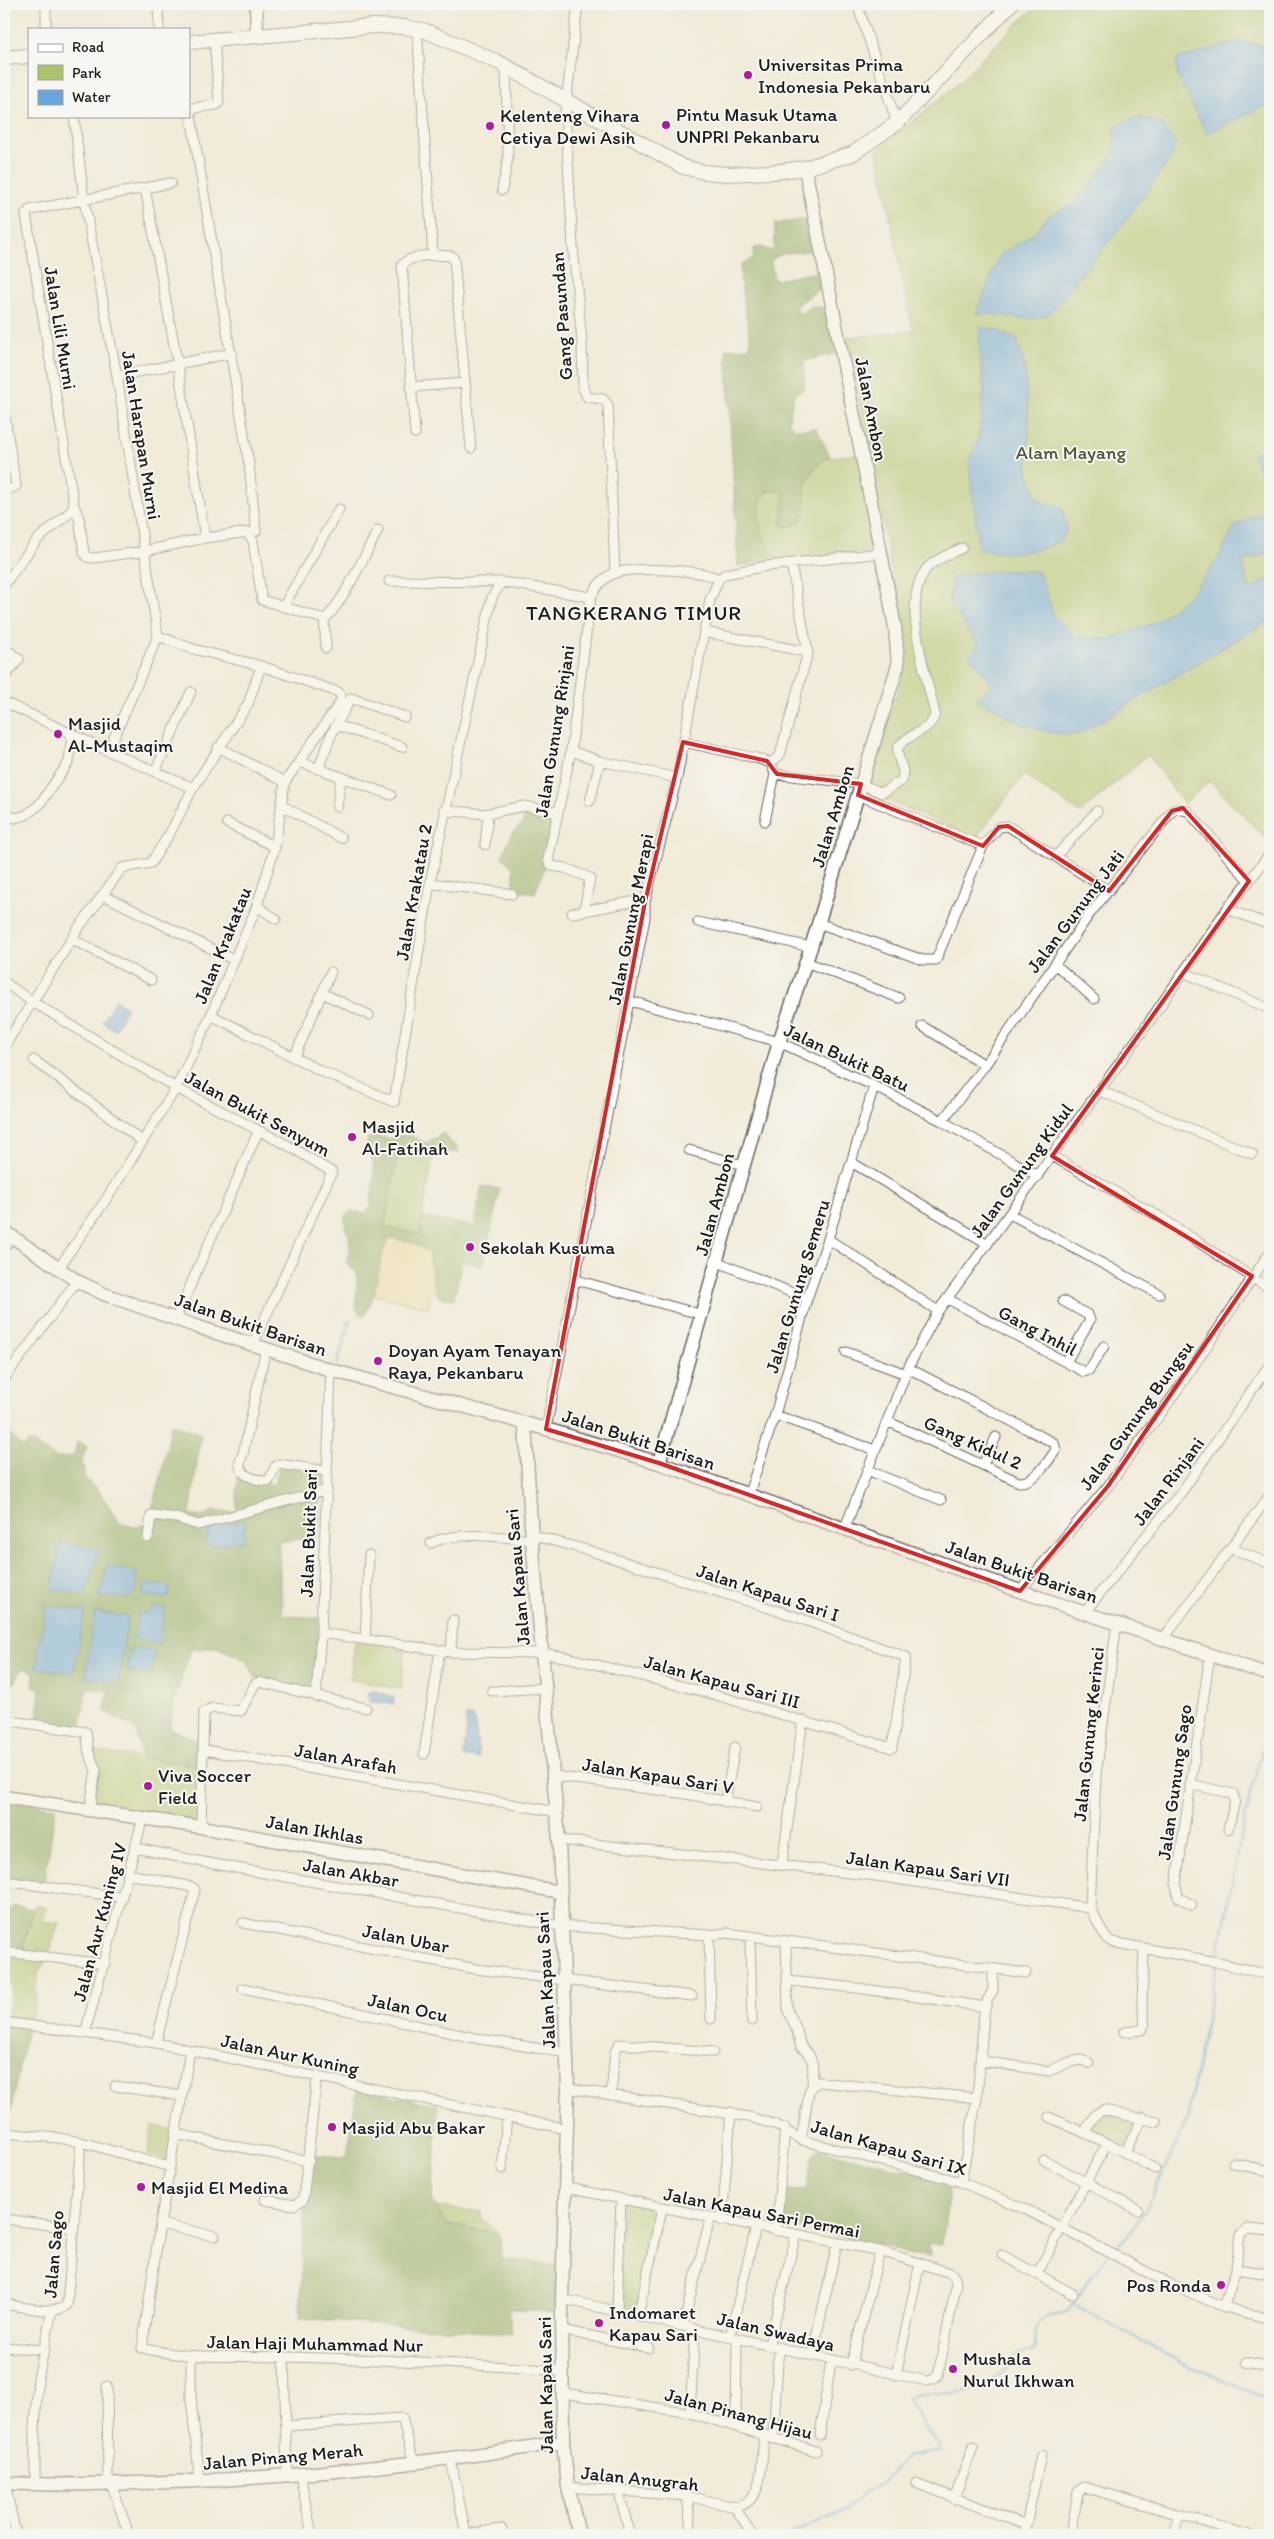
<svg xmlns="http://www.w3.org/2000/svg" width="1274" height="2539" font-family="Itim,sans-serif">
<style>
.green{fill:#abc369;stroke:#647042}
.forest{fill:#88a95d;stroke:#52623c}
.sand{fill:#eeda9e;stroke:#857b5d}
.water{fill:#69a6db;stroke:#42617c}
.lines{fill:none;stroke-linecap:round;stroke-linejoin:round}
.stream{stroke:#69a6db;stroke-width:2.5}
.street-casing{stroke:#67645e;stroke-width:11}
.secondary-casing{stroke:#67645e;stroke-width:15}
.primary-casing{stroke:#67645e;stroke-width:16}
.street{stroke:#fff;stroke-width:9}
.secondary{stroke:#fff;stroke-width:12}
.primary{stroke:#fff;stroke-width:14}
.marked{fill:none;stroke:#d62828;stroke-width:4;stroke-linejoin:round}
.poi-dot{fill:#b5179e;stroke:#f6f6f2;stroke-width:2}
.labels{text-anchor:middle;stroke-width:4;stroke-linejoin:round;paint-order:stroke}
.poi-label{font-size:19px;fill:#1c1c1c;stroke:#f6f6f2;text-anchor:start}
.street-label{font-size:19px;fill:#1c1c1c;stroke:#f6f6f2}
.park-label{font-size:19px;fill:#4e5637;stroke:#f6f6f2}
.quarter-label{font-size:21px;letter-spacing:1px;fill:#1c1c1c;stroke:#f6f6f2}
</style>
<rect width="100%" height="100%" fill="#f6f6f2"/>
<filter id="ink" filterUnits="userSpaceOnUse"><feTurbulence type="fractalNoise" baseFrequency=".02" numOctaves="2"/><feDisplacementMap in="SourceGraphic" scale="10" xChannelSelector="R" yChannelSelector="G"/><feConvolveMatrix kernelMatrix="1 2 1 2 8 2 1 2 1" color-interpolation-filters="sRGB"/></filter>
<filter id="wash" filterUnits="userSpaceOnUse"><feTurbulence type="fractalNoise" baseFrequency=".0096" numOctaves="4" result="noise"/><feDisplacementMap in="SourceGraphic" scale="20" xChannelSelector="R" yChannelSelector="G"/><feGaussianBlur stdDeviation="1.12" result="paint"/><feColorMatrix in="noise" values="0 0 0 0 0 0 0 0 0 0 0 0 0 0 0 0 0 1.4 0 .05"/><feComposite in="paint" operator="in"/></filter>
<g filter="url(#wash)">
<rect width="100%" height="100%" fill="#f1ebd8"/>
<path class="green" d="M1040,4h230v832l-3,4 -57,-59 -26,23 -36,-49 -68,58 -56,-38 -48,63 -109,-46 37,-120 -11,-94 -46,-241 66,-6 -36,-180 81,-68 61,-62z
M859,454l18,97 -51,7 -50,2c-11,-20 -27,-46 -10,-68l16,-2 2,4 -2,30 11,2c20,-15 7,-21 12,-40 3,-10 12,-19 18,-28z
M399,1147l35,6 -15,81 -35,-6z
M355,1641l50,8 -4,40 -51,-9z
M92,1751l108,15 -3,53 -4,2 -99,-18z
M35,1905l12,2 -4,14 16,2 -10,29 -26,-2z
M4,1956l41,6 -7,11 -3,17 3,2 -7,29 -23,-3 5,-32 -9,-2z
M1100,2113l38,7 -14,28 -37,-15z
M152,2125l20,5 -6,30 -18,-5z
M621,2200l41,9 -24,107 -21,-5z
M436,2207l46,5 -1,5 19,17 -55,-11z"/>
<path class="forest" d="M812,218l4,32c-16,4 -33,-1 -45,11l3,19h2l46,-9 2,15 -27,19 -2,5 8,4 2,-4 7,-4 16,3 9,44 -33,8 1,26 -11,8 -6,28 8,6 20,-1 14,28c-11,3 -21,17 -24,29 -5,15 6,27 -10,38 -5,4 -9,4 -14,1l2,-30 -2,-4 -16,2c-17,22 -1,48 10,68l-38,6 -12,-217 23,-1c5,-8 -12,-62 -8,-83l12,-7 1,-10 8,-1 9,4 3,-2 1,-25z
M527,810l27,5 -10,55 -9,23 -16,-2 -6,-3 1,-19 -12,-12 10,-24 11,-11 1,-11z
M444,1133l6,10 6,3 3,7 -60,-6 -15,80 35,7 3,-16h5l47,8 8,-40 18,3 -17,77 -21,-5 -8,38 -14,-2 -4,-4 -8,-41 -18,-10h-24l-12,52 -9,21h-5l-4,-8 1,-34 -11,-10 4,-14 -1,-12 -4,-10 1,-12 5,-4 13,2 7,-6 3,-40 -7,-24 1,-5 5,-2 15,3 12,-4 12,1 14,7z
M171,1424l30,10 -11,81 11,2 12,-6 23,1 2,-36 36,9 6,-19 44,7 -7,64 -39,5 5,73 36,3 -5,74 -58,-13 -10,-19 -30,-13 -25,3 -17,51 -4,28 31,12 -1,25 -58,-8 -6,-29 -32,-18 5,-20 -22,-3 -7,40 -43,-6 3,-33 -7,-3 1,-14 -12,-4 -7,15 -11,-1v-193l4,-10 -4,-19v-26l3,-3 16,17 6,-7 28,17 17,-2 3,-14 10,4 -5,14 3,19 13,11 23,34 14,3 11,-3c13,-32 19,-66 25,-100z
M4,1801l52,6 -12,77 -40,-7z
M14,1906l20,3 -13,43 -17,-4v-31z
M4,2026l23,2 -20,103h-3z
M357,2089l81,16 -6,95 13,23 55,11 1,25 58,5v49l-50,-4 2,25 -211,-16 3,-92 10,-71 34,2z
M818,2149l122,30 10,5 -8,60 -13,-1 1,14 -24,-3 -17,-7 -95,-21 -16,-1 4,-35 26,-1 3,-31z"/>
<path class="sand" d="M389,1238l21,4 18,10 5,32 -5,23 -54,-12 9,-43z"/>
<path class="water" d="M1241,41l21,4 8,23v35l-63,31 -30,-59v-16z
M1137,117l24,6 15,21 -6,16 -50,68 -72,87c-24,9 -47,-3 -72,-1l23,-58 35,-23 13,-16 25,-13 25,-27 16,-22 1,-28z
M980,327l18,3 19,10 8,27 4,55 -1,52 10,25 24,9 5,20 -5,12c-29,14 -51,15 -83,10l-10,-87 9,-23 6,-49 -5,-46z
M1270,433v43h-8l-9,-22 15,-7z
M1270,507v45l-28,10 8,28 20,-12v42l-191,114c-37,3 -72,-16 -103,-36l16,-13 -22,-29 8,-11 -29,-44 3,-23c27,-9 58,-8 87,-6l15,44 22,21 32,2 46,-16 35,-27 29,-37 17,-33z
M115,1000l12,7 -12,23 -13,-8z
M246,1522l-3,10 2,9 -36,5 -3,-5 5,-17z
M61,1542l38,8 -14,45 -33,-6z
M107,1567l29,4v20l-9,7 -28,-1z
M146,1583l24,4 -2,11 -26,-3z
M46,1605l39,6 -12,62 -37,-5z
M152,1607l13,1 -6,36 -25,-6 4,-25h11z
M95,1612l33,4 -10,66 -33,-5z
M131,1648l24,2 -4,24 -24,-4z
M373,1690l21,7v7l-25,-2v-10z
M465,1717h8l2,6 4,35 -16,-1 4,-30z"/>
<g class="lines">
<path class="stream" d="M337,1364l13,-44
M1111,2252l21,-21 14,-22 41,-89 51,-268 13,-63 19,-65
M1073,2304l110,59 87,37
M789,2535l47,-21 19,-12 11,-10 16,-9 24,-26 34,-6v-3c-6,-9 -31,-41 -32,-50 22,-8 46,-1 69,-10 10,-4 23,-12 29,-20 10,-12 10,-16 28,-17 3,-13 -2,-30 15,-35 8,-2 12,-1 19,-5l39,-56"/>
</g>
</g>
<g filter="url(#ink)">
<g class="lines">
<defs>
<path id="street" d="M46,4v25
M158,4l1,25
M578,4l-13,107 8,136 9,94 1,47 4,9 16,2 5,6 7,168
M857,4l40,119
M417,29l16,226
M74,116l10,84 33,176 41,260 -50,115
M145,188l33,178 27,172
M502,190l6,-32 -2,-91
M117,376l115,-23
M411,387l54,-4
M4,411l12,75 -12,5
M415,433l-13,-168c10,-12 36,-10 50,-9l2,3 17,189
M74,506l5,12 5,35 3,4 7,1 51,-7 60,-13 51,-7 -7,-67 -59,-354 3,-2 23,-3 3,-3 -5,-63
M247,533l6,8 9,59 62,19c15,-8 45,-72 54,-89
M389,581l113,1
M4,585l33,-45 33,-28 4,-6 -48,-292 4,-4 141,-27
M283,607l56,-98
M324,619l2,29
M704,632l104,20
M158,636l35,13 68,17 -13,38 -55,84
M4,648l15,11 -15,19
M4,702l104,49 85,37 -22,43 -20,32 -29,5 -44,61 -74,118
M336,725l66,22
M683,742l73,16 15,5 4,11 -10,47
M218,747l67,35
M571,751l29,10 77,17
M300,762l91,33
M771,763l9,-8 28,-103 -17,-88
M318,769l14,-36 19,-35 54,19
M155,772l36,-80
M775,774l86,10 21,9 20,-13c5,-10 -7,-22 -4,-33 10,-14 34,-16 37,-33 -8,-38 -36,-115 -7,-147 9,-9 24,-14 34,-19
M858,795l125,51 16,-19 9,-1 101,65
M590,801l10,-40
M281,805l60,33
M337,807l4,-30
M444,810l41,4 39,-8 34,7
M4,813l11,5 11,-3 13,-10 30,-43 3,-29
M227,823l48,24
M485,845l3,-31
M1056,856l41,-45
M430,883l82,11
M103,895l131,65
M645,902h-14l-47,9 6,-33 -25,-10 -13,-2 -4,-6 23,-109 20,-154c5,-10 12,-20 24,-24 21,-6 85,-4 104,6
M257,906l19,13
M1227,909l43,16
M572,913l12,-2
M698,922l113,25
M818,923l105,37h13l47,-114
M72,939l79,41
M806,962l93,36
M1055,964l39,35
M1183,972l87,37
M4,982l27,19 145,87 113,58 43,26 -79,172
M322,993l47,22
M630,1001l149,41 95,44 68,35 96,55
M211,1015l110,56 73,31 36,-219 62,-286 10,-15 89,15
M922,1026l63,39
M294,1058l37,-86
M34,1060l108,81
M1098,1090l154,64
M942,1121l43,-56 104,-150 83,-104 5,-2 11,2 61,70
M689,1150l54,15
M1052,1156l108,61 110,72
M851,1162l137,82
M1010,1214l149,80
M828,1239l110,72
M4,1248l7,-11
M718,1262l89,37
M58,1269l49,-71 69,-110 35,-73 46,-109 18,-59 10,-65 56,-81v-6l-3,-3 -77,-26
M576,1280l127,35
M948,1299l136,73 5,-2 15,-24
M1063,1301l25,14 2,5 -24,42
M176,1318l82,-186
M266,1348l-23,106c-11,20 10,26 26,27l6,-14 4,-3 48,7
M846,1352l60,22
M4,1379l73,-98
M775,1415l100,35
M887,1421l132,61c16,1 29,-21 37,-32l-2,-7 -146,-75
M546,1429l99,-511v-16l32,-124 33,-178 9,-21 6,-5 42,-8 114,-13
M983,1465l13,-28
M867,1470l74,30
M748,1496l27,-81 32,-116 21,-60 46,-153
M844,1530l64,-162 30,-57 202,-276 87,-126 43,-55
M148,1538l3,-23 26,3 21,7 129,-35
M431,1543c25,-13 72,-6 101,-3
M1231,1548l39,16
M1020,1591l88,-105 68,-94 94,-140
M1085,1612l98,-122 87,-126
M321,1633l130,19 91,1 28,5 139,35 183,55 14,-91 -115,-42 -204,-65 -55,-15
M1163,1639l107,-144
M365,1640l4,-85
M451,1652l2,-32
M492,1691l53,-3
M316,1697l5,-64 10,-263
M4,1720l82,12 3,21 7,17 -6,38
M205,1750l352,62
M424,1754l16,-104
M554,1776l132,18 71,13
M1190,1784l43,10 2,7 -7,28
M725,1802l10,-55
M201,1827l3,-115 8,-4 29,3 14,-27 4,-2 107,26
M559,1840l317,36 214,32
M136,1848l67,14 357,64 149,9 18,-2 299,40
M782,1864l21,-144
M129,1874l63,13 3,3 -39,153
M4,1881l118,16
M1192,1905l-14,-8 -2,-13 34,-229
M1090,1908l6,-134 21,-151
M1090,1908l16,30 6,4 104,20 54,13
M243,1923l233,46 216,27
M709,1935l2,84
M750,1936l2,85
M786,1941l2,70 8,17 5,19c15,10 12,22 11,39
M4,1952l101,12
M788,1981l69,7 129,19
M243,1988l237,51 87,14
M4,2022l152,21 411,86
M1124,2032l17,-2 4,-6 -3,-22 2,-53
M85,2033l58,-215
M190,2050l-30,174 -18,124c47,12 95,7 144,9 92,2 185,7 277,14
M981,2061l68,10 21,-9 11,-2 8,3
M115,2086l67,10
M568,2088l181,29 28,8 24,15 160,42 66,28 141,73 56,24 46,12
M611,2094l4,-42 4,-8 94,8
M1049,2117l58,26 48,26
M4,2133l54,5 23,4 89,25
M1084,2133l12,-19 8,-4 53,12
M175,2134l134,27
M801,2140l8,-48 3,-6 7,-4 158,16
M1125,2152l18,-35
M1044,2160l94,50
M1233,2163l37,8
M502,2169l5,-53
M961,2182l16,-84 7,-84 3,-13 6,-11v-21
M265,2200l29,5 9,-5 14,-124
M4,2219l68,9
M722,2221l9,-109
M160,2224l55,12
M776,2231l9,-103
M1002,2255l35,19 70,-131
M1236,2269l34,5
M1037,2274l36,20
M562,2299l365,82 7,-2 4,-4 18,-89 -1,-8 -4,-5 -71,-22 -313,-63
M4,2304c13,2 53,12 63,1l14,-163
M1224,2307l12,-38 4,-34 8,-6 22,2
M617,2311l4,-111
M638,2316l24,-107
M683,2326l27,-107
M562,2330l87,18
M730,2336l26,-109
M769,2344l27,-109
M4,2347l41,3
M812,2356l25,-112
M191,2357v42l9,83
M284,2357l3,119
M1246,2362l24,5
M851,2365l29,-114
M896,2375l24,-112
M107,2386l1,97
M564,2393l126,20 126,38
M690,2413l5,-84
M286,2426l116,-8 12,45
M736,2427l1,-89
M820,2435l11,-74
M773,2437l6,-90
M451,2460l15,75
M300,2475l12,60
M5,2483l11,52
M111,2483l18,52
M916,2483l110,42 -2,10
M35,2485v-56l3,-50 14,-69
M568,2487l119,9 48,11c31,-4 26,-49 29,-73
M618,2489l12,46
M687,2496l5,39
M954,2499l19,-52
M735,2507l17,28
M1026,2525l15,-70
M466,2534l36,-5
M1071,2535l7,-43 6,-5 165,48
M1174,2535l5,-21"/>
<path id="secondary" d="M256,4l1,31
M4,1231l73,50 27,13 91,32 136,44 215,59 113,34 361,128 250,84
M525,1424l7,116 27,300 9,248 -6,211 1,143 5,45 11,48
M659,1463l120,-421 32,-95 87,-282 -3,-38 -14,-74 -76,-385
M4,1797l197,30 359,65
M4,2483c44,3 88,1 133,0 143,-3 285,-19 426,-41"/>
<path id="primary" d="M189,42l184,-16 32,1 21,4 74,32 183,104 21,5 23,2 45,-2 33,-4 47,-14 45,-31 114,-119
M4,58l25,-2"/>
</defs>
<use href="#street" class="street-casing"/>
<use href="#secondary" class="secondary-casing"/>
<use href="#primary" class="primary-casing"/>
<use href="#street" class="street"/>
<use href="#secondary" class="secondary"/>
<use href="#primary" class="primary"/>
</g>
</g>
<path d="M0 0H1274V2539H0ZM683,742l84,19 10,13 84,10 -3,11 125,51 16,-19 9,-1 101,65 63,-80 11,-3 66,73 -197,275 200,120 -144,210 -88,105 -361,-128 -113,-34 99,-527z" fill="#f1ebd8" fill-opacity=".55" fill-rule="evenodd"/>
<path class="marked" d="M683,742l84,19 10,13 84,10 -3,11 125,51 16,-19 9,-1 101,65 63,-80 11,-3 66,73 -197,275 200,120 -144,210 -88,105 -361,-128 -113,-34 99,-527z"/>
<g class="poi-dot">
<circle cx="748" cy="75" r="5"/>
<circle cx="666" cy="125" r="5"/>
<circle cx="490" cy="126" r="5"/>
<circle cx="58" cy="734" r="5"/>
<circle cx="352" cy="1137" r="5"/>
<circle cx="470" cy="1247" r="5"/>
<circle cx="378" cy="1361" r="5"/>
<circle cx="148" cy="1786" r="5"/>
<circle cx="332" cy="2127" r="5"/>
<circle cx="141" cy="2187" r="5"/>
<circle cx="1221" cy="2285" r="5"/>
<circle cx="599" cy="2323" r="5"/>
<circle cx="953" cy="2369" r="5"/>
</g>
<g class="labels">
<g class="poi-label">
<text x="758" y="71">Universitas Prima<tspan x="758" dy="22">Indonesia Pekanbaru</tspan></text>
<text x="676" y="121">Pintu Masuk Utama<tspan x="676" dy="22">UNPRI Pekanbaru</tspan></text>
<text x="500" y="122">Kelenteng Vihara<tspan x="500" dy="22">Cetiya Dewi Asih</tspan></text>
<text x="68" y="730">Masjid<tspan x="68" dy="22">Al-Mustaqim</tspan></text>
<text x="362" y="1133">Masjid<tspan x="362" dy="22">Al-Fatihah</tspan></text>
<text x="480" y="1254">Sekolah Kusuma</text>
<text x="388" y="1357">Doyan Ayam Tenayan<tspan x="388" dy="22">Raya, Pekanbaru</tspan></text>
<text x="158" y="1782">Viva Soccer<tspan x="158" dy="22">Field</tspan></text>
<text x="342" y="2134">Masjid Abu Bakar</text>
<text x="151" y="2194">Masjid El Medina</text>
<text x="1211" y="2292" text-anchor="end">Pos Ronda</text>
<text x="609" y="2319">Indomaret<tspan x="609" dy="22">Kapau Sari</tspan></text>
<text x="963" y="2365">Mushala<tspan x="963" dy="22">Nurul Ikhwan</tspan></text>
</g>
<g class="street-label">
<text transform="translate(561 316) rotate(-94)" y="7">Gang Pasundan</text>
<text transform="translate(61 328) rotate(81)" y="7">Jalan Lili Murni</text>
<text transform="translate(872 409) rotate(79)" y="7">Jalan Ambon</text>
<text transform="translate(142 435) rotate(81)" y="7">Jalan Harapan Murni</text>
<text transform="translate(554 731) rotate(-81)" y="7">Jalan Gunung Rinjani</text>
<text transform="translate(832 816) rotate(-73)" y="7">Jalan Ambon</text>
<text transform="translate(413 892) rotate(-80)" y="7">Jalan Krakatau 2</text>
<text transform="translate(1075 911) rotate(-53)" y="7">Jalan Gunung Jati</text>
<text transform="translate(630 919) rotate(-79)" y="7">Jalan Gunung Merapi</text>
<text transform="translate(222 945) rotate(-68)" y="7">Jalan Krakatau</text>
<text transform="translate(847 1057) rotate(25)" y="7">Jalan Bukit Batu</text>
<text transform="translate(258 1113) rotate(28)" y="7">Jalan Bukit Senyum</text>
<text transform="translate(1021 1170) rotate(-54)" y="7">Jalan Gunung Kidul</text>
<text transform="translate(714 1204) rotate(-75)" y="7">Jalan Ambon</text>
<text transform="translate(797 1286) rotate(-73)" y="7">Jalan Gunung Semeru</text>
<text transform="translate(251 1324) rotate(19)" y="7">Jalan Bukit Barisan</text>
<text transform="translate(1038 1330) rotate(28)" y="7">Gang Inhil</text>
<text transform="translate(1136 1415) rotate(-54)" y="7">Jalan Gunung Bungsu</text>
<text transform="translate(639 1439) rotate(18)" y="7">Jalan Bukit Barisan</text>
<text transform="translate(973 1442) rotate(24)" y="7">Gang Kidul 2</text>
<text transform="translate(1168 1481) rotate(-53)" y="7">Jalan Rinjani</text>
<text transform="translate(308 1533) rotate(-88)" y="7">Jalan Bukit Sari</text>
<text transform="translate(1022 1571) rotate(19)" y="7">Jalan Bukit Barisan</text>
<text transform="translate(517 1577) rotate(-95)" y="7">Jalan Kapau Sari</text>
<text transform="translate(768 1592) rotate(18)" y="7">Jalan Kapau Sari I</text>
<text transform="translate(722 1681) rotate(15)" y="7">Jalan Kapau Sari III</text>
<text transform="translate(1088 1734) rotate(-84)" y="7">Jalan Gunung Kerinci</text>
<text transform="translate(346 1758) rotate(10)" y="7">Jalan Arafah</text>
<text transform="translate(658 1775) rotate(9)" y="7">Jalan Kapau Sari V</text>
<text transform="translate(1174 1782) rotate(-82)" y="7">Jalan Gunung Sago</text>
<text transform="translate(315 1829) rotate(10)" y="7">Jalan Ikhlas</text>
<text transform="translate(928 1868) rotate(8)" y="7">Jalan Kapau Sari VII</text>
<text transform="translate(351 1872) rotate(10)" y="7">Jalan Akbar</text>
<text transform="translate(99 1922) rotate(-75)" y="7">Jalan Aur Kuning IV</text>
<text transform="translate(406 1938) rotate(11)" y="7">Jalan Ubar</text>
<text transform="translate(545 1980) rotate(-93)" y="7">Jalan Kapau Sari</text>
<text transform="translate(408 2007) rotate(12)" y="7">Jalan Ocu</text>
<text transform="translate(290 2054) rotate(12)" y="7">Jalan Aur Kuning</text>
<text transform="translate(889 2147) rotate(16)" y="7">Jalan Kapau Sari IX</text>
<text transform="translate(762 2212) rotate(11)" y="7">Jalan Kapau Sari Permai</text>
<text transform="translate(53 2254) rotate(-85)" y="7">Jalan Sago</text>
<text transform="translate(776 2331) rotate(13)" y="7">Jalan Swadaya</text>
<text transform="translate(315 2343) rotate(1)" y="7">Jalan Haji Muhammad Nur</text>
<text transform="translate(545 2385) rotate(-91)" y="7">Jalan Kapau Sari</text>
<text transform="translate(739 2413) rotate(15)" y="7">Jalan Pinang Hijau</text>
<text transform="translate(283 2456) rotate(-5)" y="7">Jalan Pinang Merah</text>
<text transform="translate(640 2478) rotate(6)" y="7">Jalan Anugrah</text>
</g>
<g class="park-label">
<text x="1071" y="459">Alam Mayang</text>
</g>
<g class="quarter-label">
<text x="634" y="620">TANGKERANG TIMUR</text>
</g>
</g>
<rect width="1274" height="2539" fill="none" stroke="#f6f6f2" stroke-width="20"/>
<rect x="28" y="28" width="162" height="90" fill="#f6f6f2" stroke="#9f9f9c"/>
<rect x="38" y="44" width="25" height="8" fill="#ffffff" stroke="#9f9f9c"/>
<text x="72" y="52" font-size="15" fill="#1c1c1c">Road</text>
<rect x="38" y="65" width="25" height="15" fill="#abc369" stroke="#9f9f9c"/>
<text x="72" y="78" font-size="15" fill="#1c1c1c">Park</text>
<rect x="38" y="90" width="25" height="15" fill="#69a6db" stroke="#9f9f9c"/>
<text x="72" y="102" font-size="15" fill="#1c1c1c">Water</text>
</svg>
